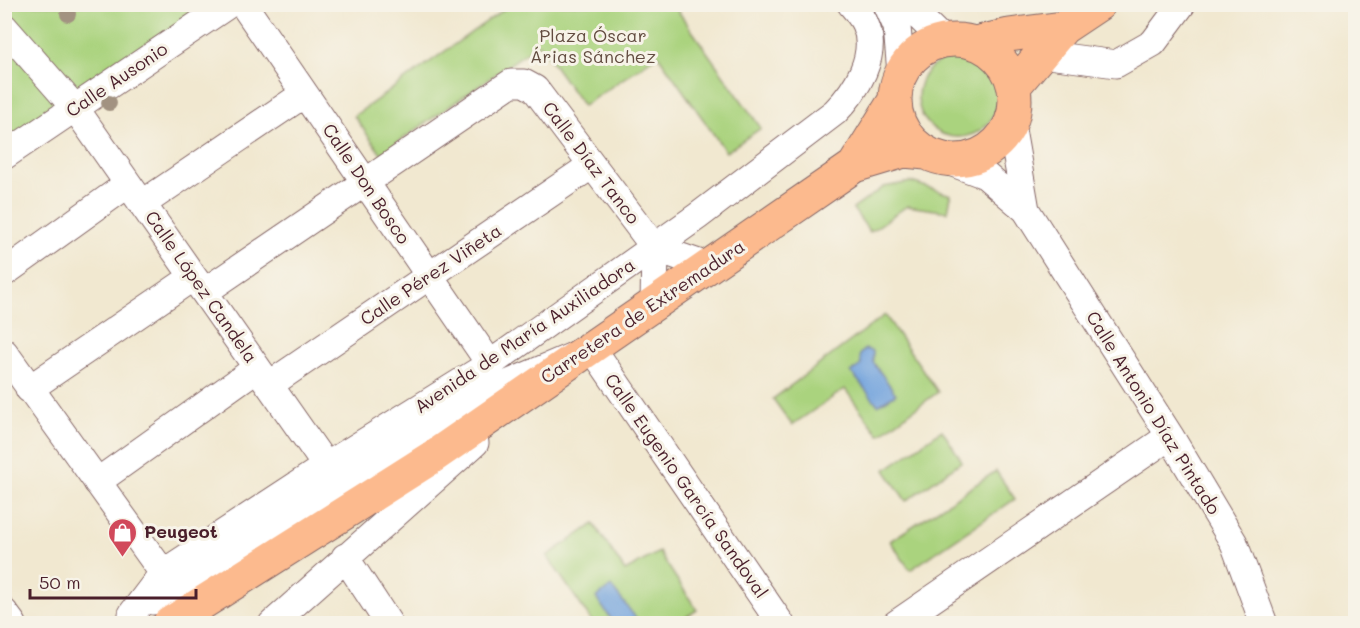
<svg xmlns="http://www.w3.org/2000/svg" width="1360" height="628" font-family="Mali,sans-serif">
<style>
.green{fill:#aad37e;stroke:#7a7954;stroke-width:1.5}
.water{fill:#72a3dd;stroke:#5e6184;stroke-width:1.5}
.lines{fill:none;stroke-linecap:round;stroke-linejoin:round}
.minor-casing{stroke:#846565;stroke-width:29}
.highway-casing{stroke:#846565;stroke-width:35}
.minor{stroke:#fff;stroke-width:27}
.highway{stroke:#fcba8e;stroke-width:33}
.tree{fill:#a29281}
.labels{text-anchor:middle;stroke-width:6;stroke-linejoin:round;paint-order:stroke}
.park-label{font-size:18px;fill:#624c40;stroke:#f7f3e8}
.street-label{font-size:18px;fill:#4a1f2b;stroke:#f7f3e8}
.poi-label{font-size:18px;font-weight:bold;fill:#4a1f2b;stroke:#f7f3e8;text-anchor:start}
</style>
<rect width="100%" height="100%" fill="#f7f3e8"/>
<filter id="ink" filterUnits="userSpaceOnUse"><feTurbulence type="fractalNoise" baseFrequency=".0167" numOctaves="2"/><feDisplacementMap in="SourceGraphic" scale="12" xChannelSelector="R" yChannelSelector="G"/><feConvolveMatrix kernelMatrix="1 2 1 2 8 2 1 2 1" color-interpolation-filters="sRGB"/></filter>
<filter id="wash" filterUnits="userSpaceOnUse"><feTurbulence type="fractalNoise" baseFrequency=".008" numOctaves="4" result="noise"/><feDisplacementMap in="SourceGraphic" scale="24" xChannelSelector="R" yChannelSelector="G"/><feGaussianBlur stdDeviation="1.35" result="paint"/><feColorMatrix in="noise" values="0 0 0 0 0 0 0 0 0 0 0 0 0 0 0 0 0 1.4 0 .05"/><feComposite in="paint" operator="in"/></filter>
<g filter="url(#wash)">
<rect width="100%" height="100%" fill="#f1e8d0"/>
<path class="green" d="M673,4l88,124 -35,24 -68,-97 -75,51 -44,-62 -158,110 -27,-38 156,-111z
M5,5h224l-224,151z
M918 97a40 40 0 1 1 80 0a40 40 0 1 1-80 0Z
M911,182l40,13 -3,17 -41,-6 -37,26 -17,-23 31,-22z
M885,315l53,77 -59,43 -34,-46 -53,36 -19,-26z
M942,430l20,31 -56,40 -21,-31z
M996,471l19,28 -105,71 -20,-29z
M594,524l31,47 34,-19 38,58 -20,13h-84l-46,-67z"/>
<path class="water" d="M865,349l8,2v11l23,32 -18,11 -27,-33 10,-7 -1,-10z
M611,586l29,37h-26l-18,-25z"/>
</g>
<g filter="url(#ink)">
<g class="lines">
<defs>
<path id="minor" d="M243,4l247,360
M887,4l10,23 4,46
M906,4l37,36
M4,27l71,81 251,358
M1041,54l75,10 37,-21 29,-39
M1011,124l15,86
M4,156l225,-152
M945,160l40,15 41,35 144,226 64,107 30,81
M142,204l162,-110
M655,248l55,19
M4,273l124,-89
M204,292l307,-209h13l11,6 120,159
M654,305l1,-57
M4,352l159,221
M269,385l323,-220
M29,389l164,-112
M97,482l160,-114
M345,557l44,67
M153,601l340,-211 99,-42 189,276
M4,612l9,12
M132,614l31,-41 163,-107 164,-102 208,-148 137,-104c21,-21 44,-57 30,-88 -3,-7 -9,-14 -14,-20
M272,624l203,-181
M896,624l274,-188"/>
<path id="highway" d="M895 100a60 60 0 1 1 120 0a60 60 0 1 1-120 0Z
M975,43l34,-8 54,-7
M1015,85l48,-57 36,-24
M854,166l41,-66
M169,624l262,-166 423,-292 50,-15 22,2"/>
</defs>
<use href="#minor" class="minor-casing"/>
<use href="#highway" class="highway-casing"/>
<use href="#minor" class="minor"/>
<use href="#highway" class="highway"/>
</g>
<g class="tree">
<circle cx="68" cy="14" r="8"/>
<circle cx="109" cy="103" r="8"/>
</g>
</g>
<defs>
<symbol id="shop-pin" viewBox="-11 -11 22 30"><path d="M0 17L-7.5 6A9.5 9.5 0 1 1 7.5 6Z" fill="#d1495b" stroke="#f7f3e8"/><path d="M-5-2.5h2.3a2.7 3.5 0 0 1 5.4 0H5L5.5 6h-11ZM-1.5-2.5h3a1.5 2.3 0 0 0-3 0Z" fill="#fff"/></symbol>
</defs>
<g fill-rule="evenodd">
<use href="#shop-pin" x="106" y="516" width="33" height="45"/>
</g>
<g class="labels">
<g class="park-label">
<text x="593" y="42">Plaza Óscar<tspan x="593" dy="21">Árias Sánchez</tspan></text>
</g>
<g class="street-label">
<text transform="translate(117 80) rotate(-34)" y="6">Calle Ausonio</text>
<text transform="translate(591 163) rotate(53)" y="6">Calle Díaz Tanco</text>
<text transform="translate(366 184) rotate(56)" y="6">Calle Don Bosco</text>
<text transform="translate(431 275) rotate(-34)" y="6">Calle Pérez Viñeta</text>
<text transform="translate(201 287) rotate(55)" y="6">Calle López Candela</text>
<text transform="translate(643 312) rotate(-34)" y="6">Carretera de Extremadura</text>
<text transform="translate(525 336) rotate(-34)" y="6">Avenida de María Auxiliadora</text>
<text transform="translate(1153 413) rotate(58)" y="6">Calle Antonio Díaz Pintado</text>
<text transform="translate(686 486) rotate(55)" y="6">Calle Eugenio García Sandoval</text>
</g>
<g class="poi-label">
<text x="144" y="538">Peugeot</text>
</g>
</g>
<rect width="1360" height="628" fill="none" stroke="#f7f3e8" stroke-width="24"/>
<path d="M30 589v9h166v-9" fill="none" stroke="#4a1f2b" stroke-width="3"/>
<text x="39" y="589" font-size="18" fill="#4a1f2b" stroke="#f7f3e8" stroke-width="4.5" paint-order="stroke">50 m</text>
</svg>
